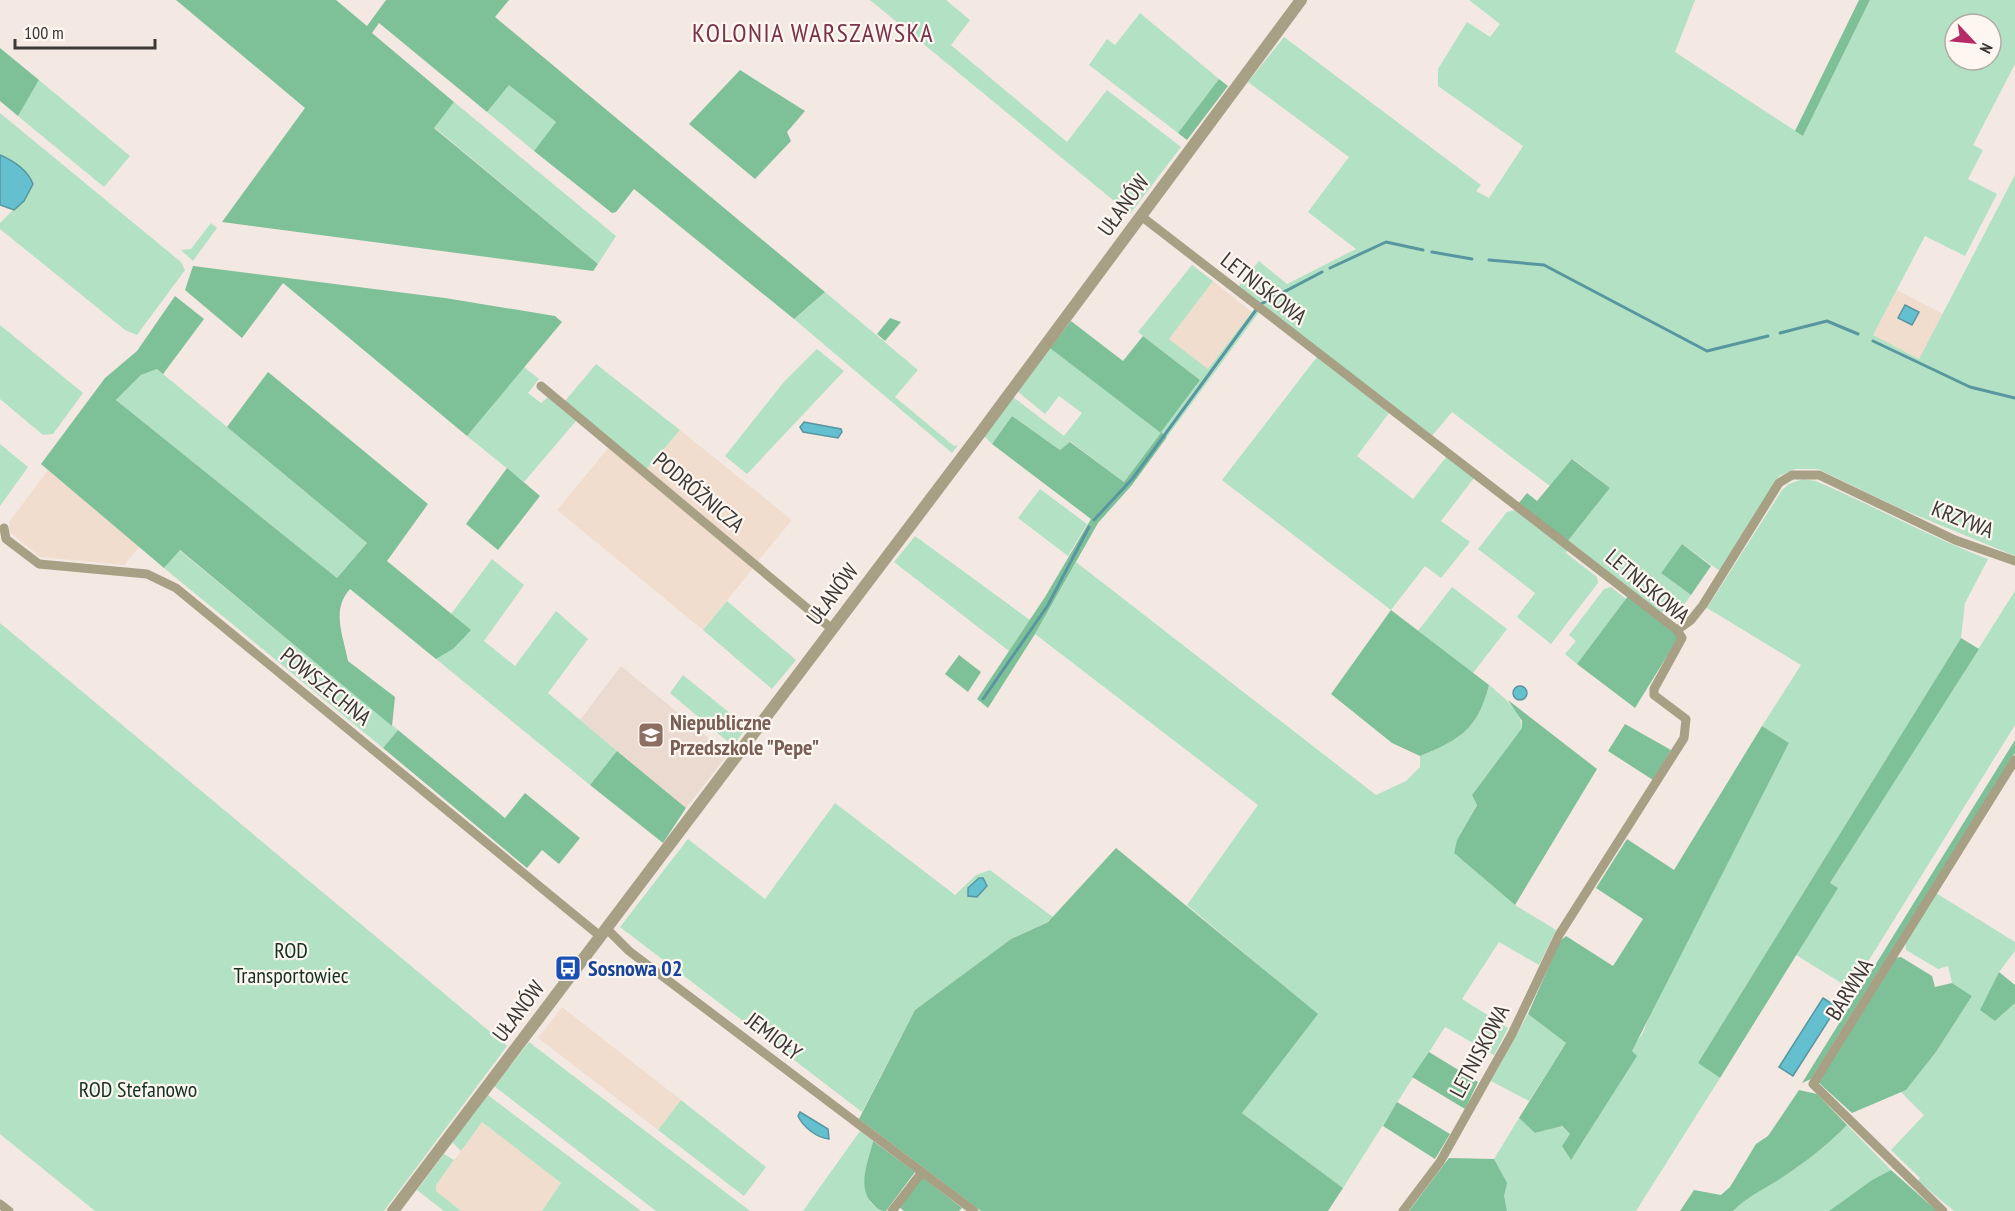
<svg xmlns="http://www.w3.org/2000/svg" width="2015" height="1211" font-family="'PT Sans Narrow',sans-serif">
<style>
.built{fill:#eadacf}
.industrial{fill:#f1ddce}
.green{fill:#b2e1c4;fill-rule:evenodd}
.forest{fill:#7ec199}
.water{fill:#64bfce;stroke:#5896a0;stroke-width:1.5}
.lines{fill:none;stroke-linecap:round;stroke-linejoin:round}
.stream{stroke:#5896a0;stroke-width:3}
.minor{stroke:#a7a084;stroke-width:9}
.tertiary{stroke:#a7a084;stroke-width:12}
.labels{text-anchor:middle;stroke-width:4.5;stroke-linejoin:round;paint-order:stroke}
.street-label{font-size:22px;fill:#3c3835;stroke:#fef7f1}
.education-label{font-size:22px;font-weight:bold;fill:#785e54;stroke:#fef7f1;text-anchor:start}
.park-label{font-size:22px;fill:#133120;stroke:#fef7f1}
.transit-label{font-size:22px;font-weight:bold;fill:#164399;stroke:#fef7f1;text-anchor:start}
.quarter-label{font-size:26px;letter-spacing:1.5px;fill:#78334b;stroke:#fef7f1}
</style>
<rect width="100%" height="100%" fill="#f3e9e2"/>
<path class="built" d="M621,666l107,88 -42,54 -106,-88z"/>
<path class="industrial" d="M1213,281l39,31 -44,57 -39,-30z
M1897,290l46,24 -24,45 -47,-24z
M680,430l112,90 -34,41 -111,-92z
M608,448l146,119 -51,63 -146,-120z
M48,470l93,75 -17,20 -84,-8 -30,-25 -1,-10z
M562,1007l119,93 -23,30 -120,-92z
M482,1122l79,61 -19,28h-81l-25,-19v-7z"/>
<path class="green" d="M870,0h76l24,20 -19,25 116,97 40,-52 74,57 -51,67z
M1469,0h226l-20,52 128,84 67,-136h145v64l-42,81 10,5 -15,29 29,15 -32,62 -40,-20 -52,99 46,24 96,-184v381l-116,-48 -81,-39h-23l-16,7 -59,95 -38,-27 -21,29 30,22 -12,17 -7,1 -6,-4 -5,5 -94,-72 43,-54 -37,-29 -23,27 -98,-74 -21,25 -193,-150 21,-26 28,23 69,-35 -48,-37 41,-55 -101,-75 36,-45 197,148 -5,6 13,7 34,-52 -85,-60v-17l29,-47 23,15 10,-13zM1955,24h36v36h-36z
M1140,13l79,66 -41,54 -89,-68 18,-26 8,6z
M39,80l91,76 -26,31 -86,-71z
M509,84l47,38 -22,29 -47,-39z
M454,102l162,134 -18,28 -164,-137z
M0,113l181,149 4,8 -48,65 -12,-5 -125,-101v-6l28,-28 -15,-34 -13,-6z
M211,223l6,5 -24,33 -12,-11 10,-1z
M1192,265l21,16 -44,58 39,30 47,-61 4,4 -92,125 -5,-4 -38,49 -53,-40 -11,8 -48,-34 -20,28 -8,-8 29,-39 51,39 18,-23 -23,-17 -14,18 -28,-23 33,-43 150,32 -62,-48z
M825,292l93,78 -23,27 59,49 4,-1 -6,8 -158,-134z
M0,325l83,68 -30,41 -10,1 -43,-36z
M817,349l27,22 -97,103 -22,-18 58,-73z
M1317,357l72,56 -32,43 56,43 34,-43 27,22 -33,43 29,21 -29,36 -16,-12 -34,44 -169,-130z
M596,364l84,66 -33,39 -82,-68z
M524,367l15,12 -11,14 13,10 7,-6 28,24 -52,61 -57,-46z
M157,369l210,174 -30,35 -221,-178 25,-25z
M0,444l28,23 -28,39z
M1803,479l13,2c58,25 114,56 172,78l-23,44 -4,35 -263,425 22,15 -84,133h-129l-13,-52 25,-41 16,15 26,-7 9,8 73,-101 9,-24 137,-266 -27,-17 39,-61 -94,-57 75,-118 7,-6z
M1040,489l47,35 -19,32 -50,-38z
M1515,510l53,40 -2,3 31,24 1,6 -47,61 -34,-27 18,-24 -57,-44 29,-37z
M915,536l115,84 -21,31 -115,-89z
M179,550l219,180 -15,18 -219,-180z
M492,559l32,26 -40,56 31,25 41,-55 32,28 -40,54 69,58 -27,34 -154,-126 17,-10 17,-19 -19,-16z
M1076,562l300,233 30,-14 14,-14v-11c40,-16 58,-27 69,-71 13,11 32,25 33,43l-50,67 5,9 -20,36 -3,13 61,52 41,25 -17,35 -40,-23 -37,57 46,29 -14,27 -49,-28 -102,161 -101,-75 75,-99 -130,-109 71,-100 -223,-171z
M1452,587l55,42 -34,44 -55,-42z
M1611,587l15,12 -49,65 -12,-10 11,-13 -7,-6 35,-46z
M2015,591v134l-164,264 -55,-34 41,-67 -7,-5z
M727,601l69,59 -24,29 -69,-59z
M0,623l507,423 -123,165h-289l-95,-77z
M683,675l64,52 -14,19 -63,-53z
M835,803l120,92 21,-20 14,-5 63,47 -6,5 -36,17 -96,71 -53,102 -242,-185 68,-88 77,60z
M1936,893l79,49v9l-16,21 -18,38 14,11 20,-18v208h-61l-36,-30 2,-3 -29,-28 33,-35 -24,-24 6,-1 30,-38 36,-56 -20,-13 -4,-17 -10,3 -32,-19 -1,-7z
M1528,1014l38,29 -37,58 -38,-20z
M529,1042l221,169h-94l-162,-125z
M488,1095l153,116h-99l19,-28 -79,-61 -21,29 -9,-9z
M681,1100l85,67 -22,29 -86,-66z
M1847,1125l44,45 -19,10 -43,31h-96c15,-15 30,-21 47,-32 24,-16 47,-33 67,-54z
M860,1131l13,10 -3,15v46l11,9h-78z
M444,1154l10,6 -18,25v6l25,20h-17l-27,-21z"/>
<path class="forest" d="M176,0h160l31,26 19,-26h123l-14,17 330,275 -31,27 -160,-130 -18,23 -4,1 -78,-62 22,-29 -47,-37 -22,27 -108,-89 -7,10 82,69 -20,26 164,136 -5,7 -371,-49 83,-114z
M1859,0h11l-67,136 -8,-5z
M0,48l39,32 -21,36 -18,-15z
M740,70l65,41 -18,21 4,9 -36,38 -66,-55z
M1219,79l9,7 -41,54 -9,-7z
M193,266l252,32 110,18 7,6 -95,114 -184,-153 -41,55 -57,-48z
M175,296l29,23 -41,55 -6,-5 -16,6 -25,25 221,178 30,-35 -140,-116 41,-55 160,132 -41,57 84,69 -18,19 -17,10 -86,-70c-19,21 -7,46 -2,72l47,36 -3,29 -212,-176 -16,18 -123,-104 64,-86 32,-27z
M890,318l11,4 -16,19 -8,-7z
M1071,321l52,40 20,-25 57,44 -39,52 6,5 -35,48 -34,38 -63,111 -47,74 -11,-9 68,-102 46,-78 -99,-75 20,-28 48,34 10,-8 54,40 37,-49 -111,-85z
M1572,459l38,29 -43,54 -49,-38 9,-11 10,8z
M507,468l33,28 -42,54 -32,-26z
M1682,544l29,22 -20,29 -30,-22z
M1628,596l52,39 -45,73 -58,-44z
M1391,610l98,75c-11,44 -29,55 -69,71l-28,-13 -61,-49z
M1961,638l18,11 -149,234 8,5 -118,190 -22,-15z
M959,655l22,17 -13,20 -23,-18z
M1508,700l89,69 -82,136 -61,-52 3,-13 20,-35 -5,-10 50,-67v-7z
M1625,724l46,26 -18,30 -45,-29z
M1762,726l27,17 -157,308 5,5 -66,104 -9,-14 8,-12 -8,-8 -27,7 -16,-15 47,-75 -38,-29 32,-73 6,-5 47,30 30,-47 -47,-31 31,-49 47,31z
M398,730l107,88 20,-25 55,45 -21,26 -17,-14 -15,18 -144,-120z
M2015,740v13l-204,326 -9,4z
M617,751l69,57 -23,35 -73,-58z
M1116,848l202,166 -76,99 101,75 -15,23h-347l-122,-92 56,-109 96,-71 37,-17z
M1901,957l31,19 3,11 17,-4 20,13 -36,56 -30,38 -54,23 -34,-31 77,-124z
M1999,972l16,13v18l-20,18 -15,-11z
M1429,1052l49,30 -13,27 -53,-32z
M1799,1090l18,4 30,31c-20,21 -43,38 -67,54 -17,11 -32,17 -47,32h-53l14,-21 27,5 9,-8 26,-43 12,-8z
M1397,1102l53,32 -15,25 -52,-33z
M873,1141l42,31 -29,39c-6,0 -8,-2 -12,-6 -19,-17 -5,-44 -1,-64z
M1449,1158l45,1 13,24 -3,13 3,15h-98z
M1891,1170l46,41h-108l43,-31z
M922,1177l40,31 -3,3h-55l-5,-4z"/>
<path class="water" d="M0,155c14,6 27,14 33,29l-9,17 -10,9 -14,-5z
M1905,305l14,7 -7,13 -14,-7z
M804,422l37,7 1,3 -4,6 -35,-6 -3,-5z
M1513 693a7 7 0 1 1 14 0a7 7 0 1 1-14 0Z
M979,878h4l4,8 -10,11 -9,-1v-8z
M1823,998l14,9 -44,69 -14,-9z
M800,1112l28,17 1,10c-12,-1 -26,-12 -31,-23z"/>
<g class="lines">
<path class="stream" d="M1432,252l40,7
M1489,260l55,5 163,86 61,-15
M1330,268l56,-26 37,8
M1261,304l61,-32
M1780,333l47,-12 31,13
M1873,341l97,46 45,11
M1094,520l39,-42 123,-168
M983,699l65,-94 41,-78"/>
<path class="minor" d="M1141,216l536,414 5,8 -28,51v6l32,24 -2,19 -125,197 -47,99 -72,128 -37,49
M541,386l291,243
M4,528l2,11 33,25 108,10 29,14 424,348
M1677,630l14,-10 12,-15 76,-122 13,-8h27l136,65 60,21
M606,928l23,23 293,221
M0,1204l9,7
M892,1211l30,-39 52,39
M1943,1211l-130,-127 202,-324"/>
<path class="tertiary" d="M393,1211l585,-775 323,-436"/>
</g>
<defs>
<symbol id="school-square" viewBox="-11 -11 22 22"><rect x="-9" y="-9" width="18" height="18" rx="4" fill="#8d6e63" stroke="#fef7f1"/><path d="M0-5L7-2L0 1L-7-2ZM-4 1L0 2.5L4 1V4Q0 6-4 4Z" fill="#fff"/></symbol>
<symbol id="bus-square" viewBox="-11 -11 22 22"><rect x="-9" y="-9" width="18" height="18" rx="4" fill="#1a4fb4" stroke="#fef7f1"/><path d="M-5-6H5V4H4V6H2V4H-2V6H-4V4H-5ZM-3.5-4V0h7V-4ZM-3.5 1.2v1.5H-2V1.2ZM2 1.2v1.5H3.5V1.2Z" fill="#fff"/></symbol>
</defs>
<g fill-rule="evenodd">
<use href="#school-square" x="636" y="720" width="30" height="30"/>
<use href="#bus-square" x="553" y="953" width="30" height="30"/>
</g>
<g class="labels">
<g class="street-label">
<text transform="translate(1123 205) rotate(-54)" y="8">UŁANÓW</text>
<text transform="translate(1264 288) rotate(38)" y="8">LETNISKOWA</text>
<text transform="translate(699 492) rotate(40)" y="8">PODRÓŻNICZA</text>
<text transform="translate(1963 519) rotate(22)" y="8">KRZYWA</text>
<text transform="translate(1648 586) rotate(40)" y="8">LETNISKOWA</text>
<text transform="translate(832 594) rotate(-53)" y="8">UŁANÓW</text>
<text transform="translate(326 686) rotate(39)" y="8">POWSZECHNA</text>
<text transform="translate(1849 989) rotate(-58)" y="8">BARWNA</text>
<text transform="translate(518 1011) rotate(-53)" y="8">UŁANÓW</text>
<text transform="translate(774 1036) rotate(37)" y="8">JEMIOŁY</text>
<text transform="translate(1479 1051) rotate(-62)" y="8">LETNISKOWA</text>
</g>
<g class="education-label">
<text x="670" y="730">Niepubliczne<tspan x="670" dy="25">Przedszkole "Pepe"</tspan></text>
</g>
<g class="park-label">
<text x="291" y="958">ROD<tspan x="291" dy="25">Transportowiec</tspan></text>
<text x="138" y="1097">ROD Stefanowo</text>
</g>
<g class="transit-label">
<text x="588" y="976">Sosnowa 02</text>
</g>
<g class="quarter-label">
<text x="813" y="42">KOLONIA WARSZAWSKA</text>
</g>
</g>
<g transform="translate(1973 42) rotate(116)"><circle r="28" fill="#fef7f1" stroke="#b0aba6" stroke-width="1.5"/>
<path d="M0-4.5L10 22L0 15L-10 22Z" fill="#b62b66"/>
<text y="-9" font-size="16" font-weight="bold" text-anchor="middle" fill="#3c3835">N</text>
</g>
<path d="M15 39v9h140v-9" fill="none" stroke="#3c3835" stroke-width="3"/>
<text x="24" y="39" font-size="18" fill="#3c3835" stroke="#fef7f1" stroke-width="4.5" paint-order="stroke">100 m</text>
</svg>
